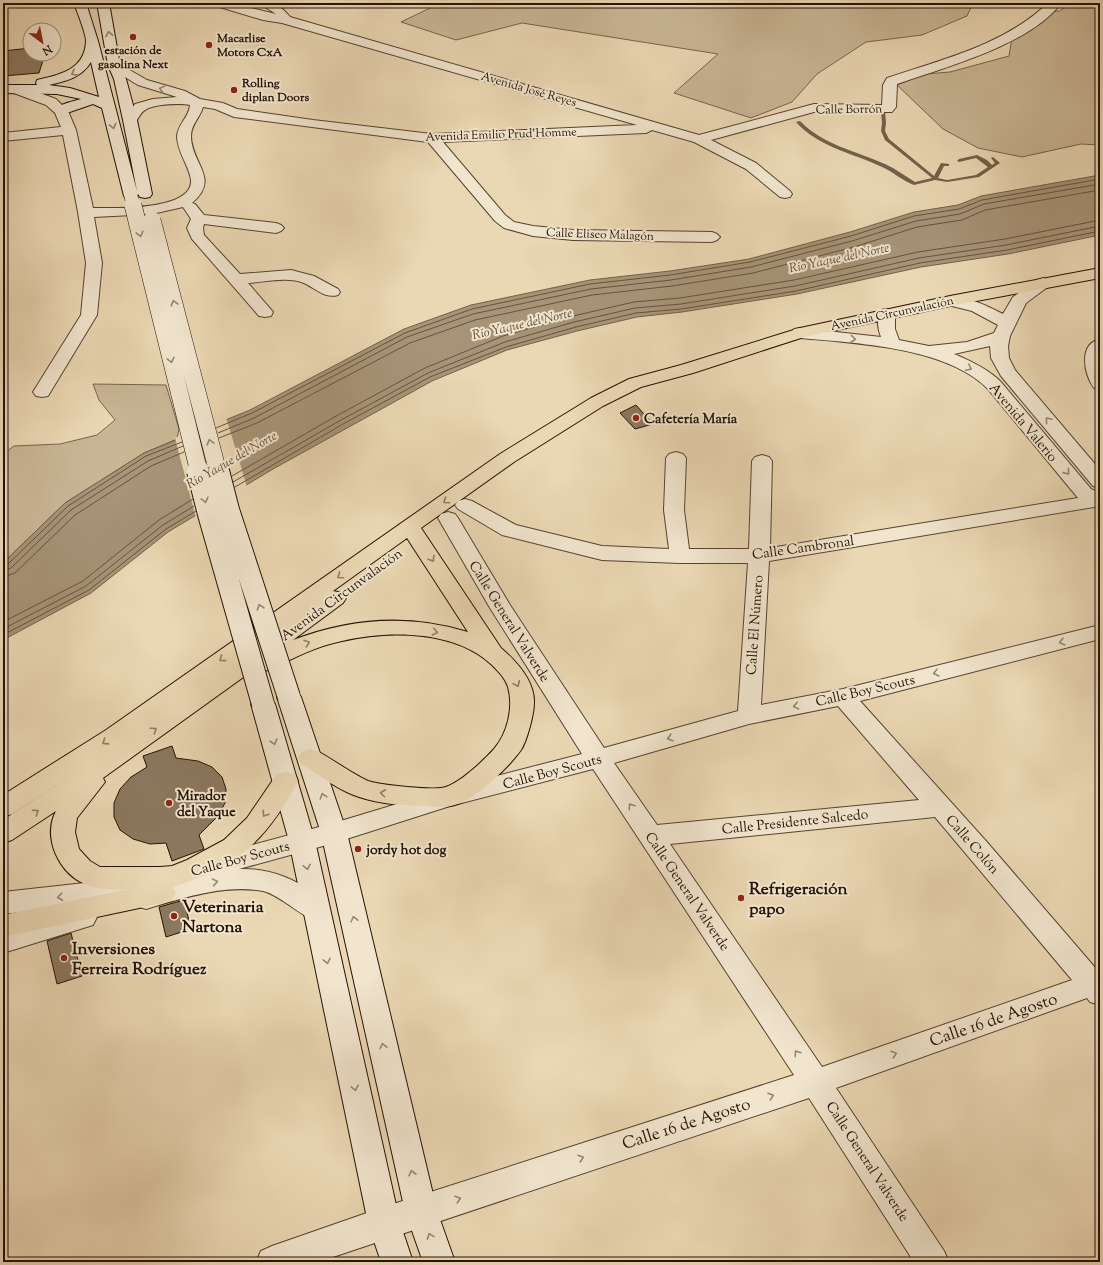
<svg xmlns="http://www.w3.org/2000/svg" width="1103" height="1265" font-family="'Sorts Mill Goudy',serif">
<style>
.green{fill:#c9b695;stroke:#77644c}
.water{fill:#a79478;stroke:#73604a}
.pier{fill:#ead7b3}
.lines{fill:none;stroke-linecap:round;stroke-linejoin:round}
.shore{stroke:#66533e;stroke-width:1}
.stream{fill:#73604a;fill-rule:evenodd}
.building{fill:#8b785f;stroke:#251204}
.minor-casing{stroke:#564330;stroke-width:2}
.secondary-casing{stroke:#251204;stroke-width:2}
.primary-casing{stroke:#251204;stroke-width:2}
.minor{fill:#f1e5ce;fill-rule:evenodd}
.secondary{fill:#f1e5ce;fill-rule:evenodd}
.primary{fill:#ead7b3;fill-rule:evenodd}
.secondary-bridge-far2-casing{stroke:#251204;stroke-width:14;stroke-linecap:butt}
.secondary-bridge-far1-casing{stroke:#251204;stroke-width:18;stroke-linecap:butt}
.secondary-bridge-casing{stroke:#251204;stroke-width:24;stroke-linecap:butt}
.secondary-bridge-far2{stroke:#f1e5ce;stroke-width:13}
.secondary-bridge-far1{stroke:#f1e5ce;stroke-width:17}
.secondary-bridge{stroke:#f1e5ce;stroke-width:22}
.oneway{stroke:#958673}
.oneway2{stroke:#917e64}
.poi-dot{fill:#8f2418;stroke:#f1e5ce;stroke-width:1.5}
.labels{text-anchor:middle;stroke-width:4;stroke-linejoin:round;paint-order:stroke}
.far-poi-label{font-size:12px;font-weight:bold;fill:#251204;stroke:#f1e5ce;text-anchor:start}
.far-street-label{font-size:12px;fill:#251204;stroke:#f1e5ce}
.far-water-label{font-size:13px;font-style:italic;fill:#604c38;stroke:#f1e5ce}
.poi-label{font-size:14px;font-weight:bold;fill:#251204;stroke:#f1e5ce;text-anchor:start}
.street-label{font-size:14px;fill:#251204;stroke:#f1e5ce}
.near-poi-label{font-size:17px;font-weight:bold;fill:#251204;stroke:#f1e5ce;text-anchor:start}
.near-street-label{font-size:17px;fill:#251204;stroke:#f1e5ce}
</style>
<rect width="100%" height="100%" fill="#ead7b3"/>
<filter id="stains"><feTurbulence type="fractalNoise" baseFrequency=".005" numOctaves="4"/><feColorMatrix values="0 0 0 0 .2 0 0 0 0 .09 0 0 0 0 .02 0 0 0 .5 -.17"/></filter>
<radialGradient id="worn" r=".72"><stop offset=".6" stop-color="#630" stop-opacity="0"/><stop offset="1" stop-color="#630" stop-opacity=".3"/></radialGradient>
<path class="green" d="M413,3h560l-6,13 -45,19 -56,7 -49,32 -25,28 -41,16 -77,-25 44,-39 -196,-31 -66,17 -55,-18 29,-14z
M1069,3h31v142l-19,-1 -59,13 -44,-9 -35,-19 -46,-44 28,-11 25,-2 59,-16 3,-18 40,-27h8z
M93,384l73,1 13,44 -2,10 -33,14 -79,50 -62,60v-109l11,-8 46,-2 37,-9 18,-15 -16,-20z"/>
<path class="water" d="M1100,175v60l-92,19 -87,13 -124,27 -115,18 -45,5 -60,14 -70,19 -75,31 -159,88 -105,63 -77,61 -88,47v-77l62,-60 79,-50 106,-43 154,-81 67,-24 119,-25 80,-9 79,-12 101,-27 64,-20 44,-7 23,-9z"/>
<path class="pier" d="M226,417l21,70 -51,31 -21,-80z"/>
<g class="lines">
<path class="shore" d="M216,428l36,-15 153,-80 67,-24 118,-25 80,-9 80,-13 101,-26 63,-20 45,-7 23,-9 118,-21
M218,433l36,-15 153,-81 66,-23 118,-25 80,-9 80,-13 101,-26 64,-20 44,-7 24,-10 116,-20
M219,438l38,-15 153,-80 65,-23 117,-25 80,-9 81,-13 101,-26 63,-20 45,-7 23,-10 115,-20
M232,476l106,-61 87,-47 78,-32 70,-20 61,-14 46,-4 114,-18 124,-28 87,-13 95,-19
M233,482l108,-62 87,-47 77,-31 69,-20 61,-14 46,-4 114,-18 124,-28 87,-13 94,-19
M235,487l108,-63 87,-47 76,-30 70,-20 60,-14 45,-4 115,-18 124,-28 87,-13 93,-19
M3,566l4,-1 61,-59 78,-50 36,-14
M3,571l8,-3 60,-58 77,-49 35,-15
M3,577l12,-4 60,-58 76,-49 33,-14
M3,622l80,-41 76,-61 34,-21
M3,629l83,-43 77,-61 31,-19
M3,635l86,-45 77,-61 30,-18"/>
<path class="stream" d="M882,103h2l3,5 -2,3 1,12 -1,8 4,8 45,37 7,-13 8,1v2h-5l-6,12 9,2 29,-5 12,-8 -12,-9 -17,4 -2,-1 2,-2 18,-4 10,5 5,5 3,-2 -4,-5 2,-1 7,6 -21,14 -32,5 -12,-2 -21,5c-11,-4 -21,-13 -32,-18 -29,-14 -64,-20 -86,-45l4,-1c23,24 56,30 85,43 11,5 20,12 30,18l17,-4 -47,-38 -4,-9 1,-8 -1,-12 2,-3z"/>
</g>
<path class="building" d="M30,48v6h15l-6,19 -36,3v-25z
M636,405l17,19 -18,5 -15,-16z
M172,746l4,12 22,3 14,6 10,10 4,12 -1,14 -7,13 -19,19 5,14 -32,12 -6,-18 -16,1 -17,-5 -13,-9 -6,-13v-14l6,-14 11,-12 16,-10 -4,-11z
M184,900l7,29 -25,8 -7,-30z
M71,933l11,43 -25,8 -10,-43z"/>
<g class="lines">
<defs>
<path id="minor" d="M211,3h19l46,11 -17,-11c16,0 21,2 31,14l409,118 115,-31 68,1 1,-20 4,-7c56,-19 117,-33 161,-75h13c-29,41 -118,65 -164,81l-1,23 -4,5h-78l-103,28 45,23 34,28 2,3 -2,3 -5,1 -5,-1 -34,-28 -52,-27 -42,-12 -6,3 -203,9 62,73 9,7 19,4 40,4 139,2 5,2 3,3 -3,3 -5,2 -139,-2 -40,-4 -29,-8 -9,-7 -67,-79 -194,-25 -19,-8 -12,-2c-3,11 -12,17 -12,29 0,28 30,42 1,67l3,1 9,11 72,8 5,2 3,3 -3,3 -5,2 -72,-9 -1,4 1,7 36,39 51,-4 23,6 24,13 2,3 -2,3c-13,4 -23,-7 -34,-12 -16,-7 -39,-1 -56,0l25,29 -2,4 -6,1 -6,-1 -67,-77 -5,-11 4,-9 -8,-12 -31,7 -58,3 8,46 -5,52 -49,81 -6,1 -6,-1 -3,-4 48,-77 5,-52 -8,-51 -15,-77 -60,6v-8l58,-6 -6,-14 -9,-8 -35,-13 -1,-3 1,-3h10l35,13 12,12 8,19 17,78c20,0 100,3 98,-28 -2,-15 -14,-28 -14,-44 1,-12 12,-19 13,-31 -9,-2 -37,-1 -45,5 -4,2 -7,9 -10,13h-10l-2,-3 12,-16 18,-5 24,-2 -39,-12 -28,-17 -2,-3 2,-3 4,-1 33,19 38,11 15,8 23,4 14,6 76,11 119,14 205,-9 -355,-102 -19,-3 -50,-15z
M1043,278l6,2 2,3 -2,3 -23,17 -16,33 -2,10 1,12 6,12 85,100v18l-7,-2 -92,-110 -10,-18 -1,-12 -36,8c17,7 34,15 47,28l90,107 9,4v13l-331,55 -8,144 82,-16 257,-64v14l-240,62 126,140 112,130 2,-1v35l-10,-3 -3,-4 -251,90 108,163 5,11h-35l-105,-164 -491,164h-62l5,-11 11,-5 112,-39 410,-132 -201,-306 -143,37 -116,37 -95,26c27,-1 51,7 73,23 8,5 13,9 17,17l-4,8c-2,1 -6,3 -8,3 -11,1 -36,-25 -54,-29 -38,-7 -80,7 -117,18l-9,-3 -4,-8 1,-3 -40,9 -91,10v-22l91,-10 48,-10 9,3 4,8 -1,2 40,-10 -3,-7 4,-7 9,-3 130,-35 116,-35 132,-34 -92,-146 -52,-90 3,-4 7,-2 7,2 3,4 52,87 94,143 134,-37 10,-148h-68l-78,-3 -100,-25 -44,-26 -3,-4 3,-4 7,-2 7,2 44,24 86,21 67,3 -5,-39 2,-52 3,-4 7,-2 7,2 3,4 -2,52 5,39h60l3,-88 3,-4 7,-2 7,2 3,4 -2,87 308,-50 -90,-109c-41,-42 -133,-46 -188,-51l-6,-1 -3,-4 3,-4 6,-1 81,9c-3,-8 -5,-19 0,-27l6,-1 6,1 2,4v15l4,11 30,6 38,-4 27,-9 4,-8 -26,-14 -28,-7 -2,-3 2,-3c18,-5 44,8 59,16l10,-17 24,-17zM838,706l81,94 -262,25 -43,-62 135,-39zM935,817l137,163 -250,87 -152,-223z
M1100,339v50l-6,-1c-10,-14 -16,-44 6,-49z
M84,906l9,3 4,8 -4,8 -90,28v-22z"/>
<path id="secondary" d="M74,3h12l12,38 39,150 -14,-71 -9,-41 -6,-14 -11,-62h12l11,62 6,14 11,41 15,74 -2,3 -5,1 -5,-1 -2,-3 -2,5 -5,1 -5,-1 -2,-3 -22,-88 -9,-4 -32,11 -5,-1 -2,-3c6,-8 18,-9 27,-12l-24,-5 -54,-1v-8h34l-1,-2 1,-3c22,-5 48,-10 49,-39 0,-8 -9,-29 -12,-38zM91,62l8,35 -29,-9 -21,-3c17,-4 32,-7 42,-23z
M289,689l8,2 4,6 46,136 90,378 18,51h-32l-18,-51 -84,-378 -44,-136 4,-6z
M263,696l8,2 4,6 40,137 85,382 13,39h-32l-13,-39 -79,-382 -38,-137 4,-6z"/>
<path id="primary" d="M1100,268v10l-150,28 -146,31 -111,36 -52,14 -38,19 -89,56 -93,66 80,120c15,13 34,33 33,55 0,11 -7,38 -13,47 -13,18 -49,53 -71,56 -9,2 -20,0 -30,0 -24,-1 -47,-3 -69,-12 -17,-7 -33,-20 -50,-30l-3,-6 3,-6 9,-3 9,3c16,9 32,21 49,29 11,4 68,10 78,6 15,-5 37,-26 48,-38 13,-15 20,-41 14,-62 -3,-9 -9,-15 -16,-22 -37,-35 -103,-35 -150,-24 -25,5 -47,16 -70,28l-8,2 -8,-3 -153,110 2,4 -28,36 -2,14 4,17 11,12 10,6h60l12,-1 15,-6 37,-20 23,-22 30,-44 9,-2 9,2 3,7c-33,61 -59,84 -125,106l3,6 -4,8 -169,36v-22l126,-26c-14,1 -29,1 -42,-4 -28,-11 -45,-47 -31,-74l-44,29 -9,3v-23l78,-51 -69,45 -9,3v-22l103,-65 394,-276 91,-56 38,-19 52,-14 119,-37 150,-32zM407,538l61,94c-58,-18 -118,-14 -175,8l50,-37 3,-5 -3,-5 -10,-2z"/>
</defs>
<use href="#minor" class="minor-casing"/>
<use href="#secondary" class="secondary-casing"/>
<use href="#primary" class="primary-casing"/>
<use href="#minor" class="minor"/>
<use href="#secondary" class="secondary"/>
<use href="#primary" class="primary"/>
<defs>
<path id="secondary-bridge-far2" d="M131,196l2,10"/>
<path id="secondary-bridge-far1" d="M133,205l66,267
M152,220l66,252"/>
<path id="secondary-bridge" d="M198,471l11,43 54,190
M218,471l10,39 61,187"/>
</defs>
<use href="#secondary-bridge-far2" class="secondary-bridge-far2-casing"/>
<use href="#secondary-bridge-far1" class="secondary-bridge-far1-casing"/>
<use href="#secondary-bridge" class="secondary-bridge-casing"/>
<use href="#secondary-bridge-far2" class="secondary-bridge-far2"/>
<use href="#secondary-bridge-far1" class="secondary-bridge-far1"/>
<use href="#secondary-bridge" class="secondary-bridge"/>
</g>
<defs><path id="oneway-chevron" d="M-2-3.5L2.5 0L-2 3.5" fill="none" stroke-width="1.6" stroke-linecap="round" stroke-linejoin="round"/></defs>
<g class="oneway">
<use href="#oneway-chevron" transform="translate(109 34) rotate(-100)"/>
<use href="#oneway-chevron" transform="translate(74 73) rotate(151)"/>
<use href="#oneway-chevron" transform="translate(162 89) rotate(-165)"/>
<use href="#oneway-chevron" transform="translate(113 126) rotate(76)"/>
<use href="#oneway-chevron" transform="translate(140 234) rotate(76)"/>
<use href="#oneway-chevron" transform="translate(174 303) rotate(-105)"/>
<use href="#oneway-chevron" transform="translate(853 339) rotate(6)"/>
<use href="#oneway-chevron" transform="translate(171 360) rotate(76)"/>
<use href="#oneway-chevron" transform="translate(969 368) rotate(27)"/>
<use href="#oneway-chevron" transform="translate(1048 420) rotate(-130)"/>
<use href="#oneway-chevron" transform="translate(210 442) rotate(-105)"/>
<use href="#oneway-chevron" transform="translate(1067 472) rotate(51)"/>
<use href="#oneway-chevron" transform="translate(205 500) rotate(76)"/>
<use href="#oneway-chevron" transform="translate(260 607) rotate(-108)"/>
<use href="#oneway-chevron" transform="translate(1062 642) rotate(166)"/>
<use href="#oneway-chevron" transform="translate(936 673) rotate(166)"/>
<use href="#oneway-chevron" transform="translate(796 706) rotate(168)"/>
<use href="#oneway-chevron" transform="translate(670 738) rotate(164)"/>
<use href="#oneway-chevron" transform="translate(274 742) rotate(74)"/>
<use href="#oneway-chevron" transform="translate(323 796) rotate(-107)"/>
<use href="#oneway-chevron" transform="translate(631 806) rotate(-124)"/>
<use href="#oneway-chevron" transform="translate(307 867) rotate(78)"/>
<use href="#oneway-chevron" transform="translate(215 882) rotate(-10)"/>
<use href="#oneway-chevron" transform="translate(60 897) rotate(174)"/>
<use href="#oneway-chevron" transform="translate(354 919) rotate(-103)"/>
<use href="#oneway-chevron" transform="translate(327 961) rotate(78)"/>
<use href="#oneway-chevron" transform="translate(383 1046) rotate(-103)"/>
<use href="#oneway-chevron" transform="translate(797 1053) rotate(-124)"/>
<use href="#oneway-chevron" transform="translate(894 1054) rotate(-19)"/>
<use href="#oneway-chevron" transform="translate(355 1088) rotate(78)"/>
<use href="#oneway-chevron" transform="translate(771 1096) rotate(-18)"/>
<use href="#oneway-chevron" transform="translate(581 1158) rotate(-18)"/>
<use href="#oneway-chevron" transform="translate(412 1173) rotate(-103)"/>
<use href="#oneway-chevron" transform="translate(458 1199) rotate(-18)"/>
<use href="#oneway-chevron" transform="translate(430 1236) rotate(-110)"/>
</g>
<g class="oneway2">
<use href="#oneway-chevron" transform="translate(446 501) rotate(145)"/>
<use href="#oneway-chevron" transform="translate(432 559) rotate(57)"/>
<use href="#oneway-chevron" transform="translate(340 576) rotate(145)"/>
<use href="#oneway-chevron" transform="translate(435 632) rotate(12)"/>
<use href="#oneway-chevron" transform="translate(307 643) rotate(-19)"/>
<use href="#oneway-chevron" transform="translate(222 659) rotate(144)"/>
<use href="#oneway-chevron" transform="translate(517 684) rotate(66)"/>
<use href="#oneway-chevron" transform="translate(154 730) rotate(-35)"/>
<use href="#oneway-chevron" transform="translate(105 742) rotate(147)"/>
<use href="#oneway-chevron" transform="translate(383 793) rotate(-173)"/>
<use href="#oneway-chevron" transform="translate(36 812) rotate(-34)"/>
<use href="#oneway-chevron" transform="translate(265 814) rotate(124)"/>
</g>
<g class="poi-dot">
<circle cx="133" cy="37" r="4"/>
<circle cx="209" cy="45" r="4"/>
<circle cx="234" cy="90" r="4"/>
<circle cx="636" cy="418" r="4"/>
<circle cx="169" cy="803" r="4"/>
<circle cx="358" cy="849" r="4"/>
<circle cx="741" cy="898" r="4"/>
<circle cx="174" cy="916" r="4"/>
<circle cx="64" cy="958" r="4"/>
</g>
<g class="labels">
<g class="far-poi-label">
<text x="217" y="42">Macarlise<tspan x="217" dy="14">Motors CxA</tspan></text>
<text x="133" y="54" text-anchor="middle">estación de<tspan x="133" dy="14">gasolina Next</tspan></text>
<text x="242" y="87">Rolling<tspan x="242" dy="14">diplan Doors</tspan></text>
</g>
<g class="far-street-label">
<text transform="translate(529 89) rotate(16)" y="4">Avenida José Reyes</text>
<text transform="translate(849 109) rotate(-1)" y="4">Calle Borrón</text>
<text transform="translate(501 134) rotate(-2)" y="4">Avenida Emilio Prud'Homme</text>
<text transform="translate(600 234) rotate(2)" y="4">Calle Eliseo Malagón</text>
<text transform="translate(892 313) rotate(-12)" y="4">Avenida Circunvalación</text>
</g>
<g class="far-water-label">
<text transform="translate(839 257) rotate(-12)" y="5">Río Yaque del Norte</text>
<text transform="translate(522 323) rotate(-13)" y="5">Río Yaque del Norte</text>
<text transform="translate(231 459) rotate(-30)" y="5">Río Yaque del Norte</text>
</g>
<g class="poi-label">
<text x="644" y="423">Cafetería María</text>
<text x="177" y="800">Mirador<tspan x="177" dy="16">del Yaque</tspan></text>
<text x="366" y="854">jordy hot dog</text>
</g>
<g class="street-label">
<text transform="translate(1024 422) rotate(50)" y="5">Avenida Valerio</text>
<text transform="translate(803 547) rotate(-8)" y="5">Calle Cambronal</text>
<text transform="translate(341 594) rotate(-36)" y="5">Avenida Circunvalación</text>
<text transform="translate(510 621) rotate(58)" y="5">Calle General Valverde</text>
<text transform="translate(754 625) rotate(-86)" y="5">Calle El Número</text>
<text transform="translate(865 690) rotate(-13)" y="5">Calle Boy Scouts</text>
<text transform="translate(552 771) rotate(-15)" y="5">Calle Boy Scouts</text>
<text transform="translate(795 821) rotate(-6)" y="5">Calle Presidente Salcedo</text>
<text transform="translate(973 844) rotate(49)" y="5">Calle Colón</text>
<text transform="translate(240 858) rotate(-15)" y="5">Calle Boy Scouts</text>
<text transform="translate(688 891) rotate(56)" y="5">Calle General Valverde</text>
<text transform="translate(868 1161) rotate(57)" y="5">Calle General Valverde</text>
</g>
<g class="near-poi-label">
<text x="749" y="894">Refrigeración<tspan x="749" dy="20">papo</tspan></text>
<text x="182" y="912">Veterinaria<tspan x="182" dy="20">Nartona</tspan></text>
<text x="72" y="954">Inversiones<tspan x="72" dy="20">Ferreira Rodríguez</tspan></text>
</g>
<g class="near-street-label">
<text transform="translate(993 1019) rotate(-19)" y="6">Calle 16 de Agosto</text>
<text transform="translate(686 1123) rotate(-18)" y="6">Calle 16 de Agosto</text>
</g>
</g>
<rect width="1103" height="1265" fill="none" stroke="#ead7b3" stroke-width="16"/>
<rect x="4" y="4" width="1095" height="1257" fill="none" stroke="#251204" stroke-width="2"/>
<rect x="8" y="8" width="1087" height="1249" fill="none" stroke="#251204"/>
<g transform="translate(42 42) rotate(148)"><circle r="19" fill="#f1e5ce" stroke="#9f917d"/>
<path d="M0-3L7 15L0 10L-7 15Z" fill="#8f2418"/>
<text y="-6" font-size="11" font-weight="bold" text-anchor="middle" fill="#251204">N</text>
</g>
<rect width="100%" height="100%" filter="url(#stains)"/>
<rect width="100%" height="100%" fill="url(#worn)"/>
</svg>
